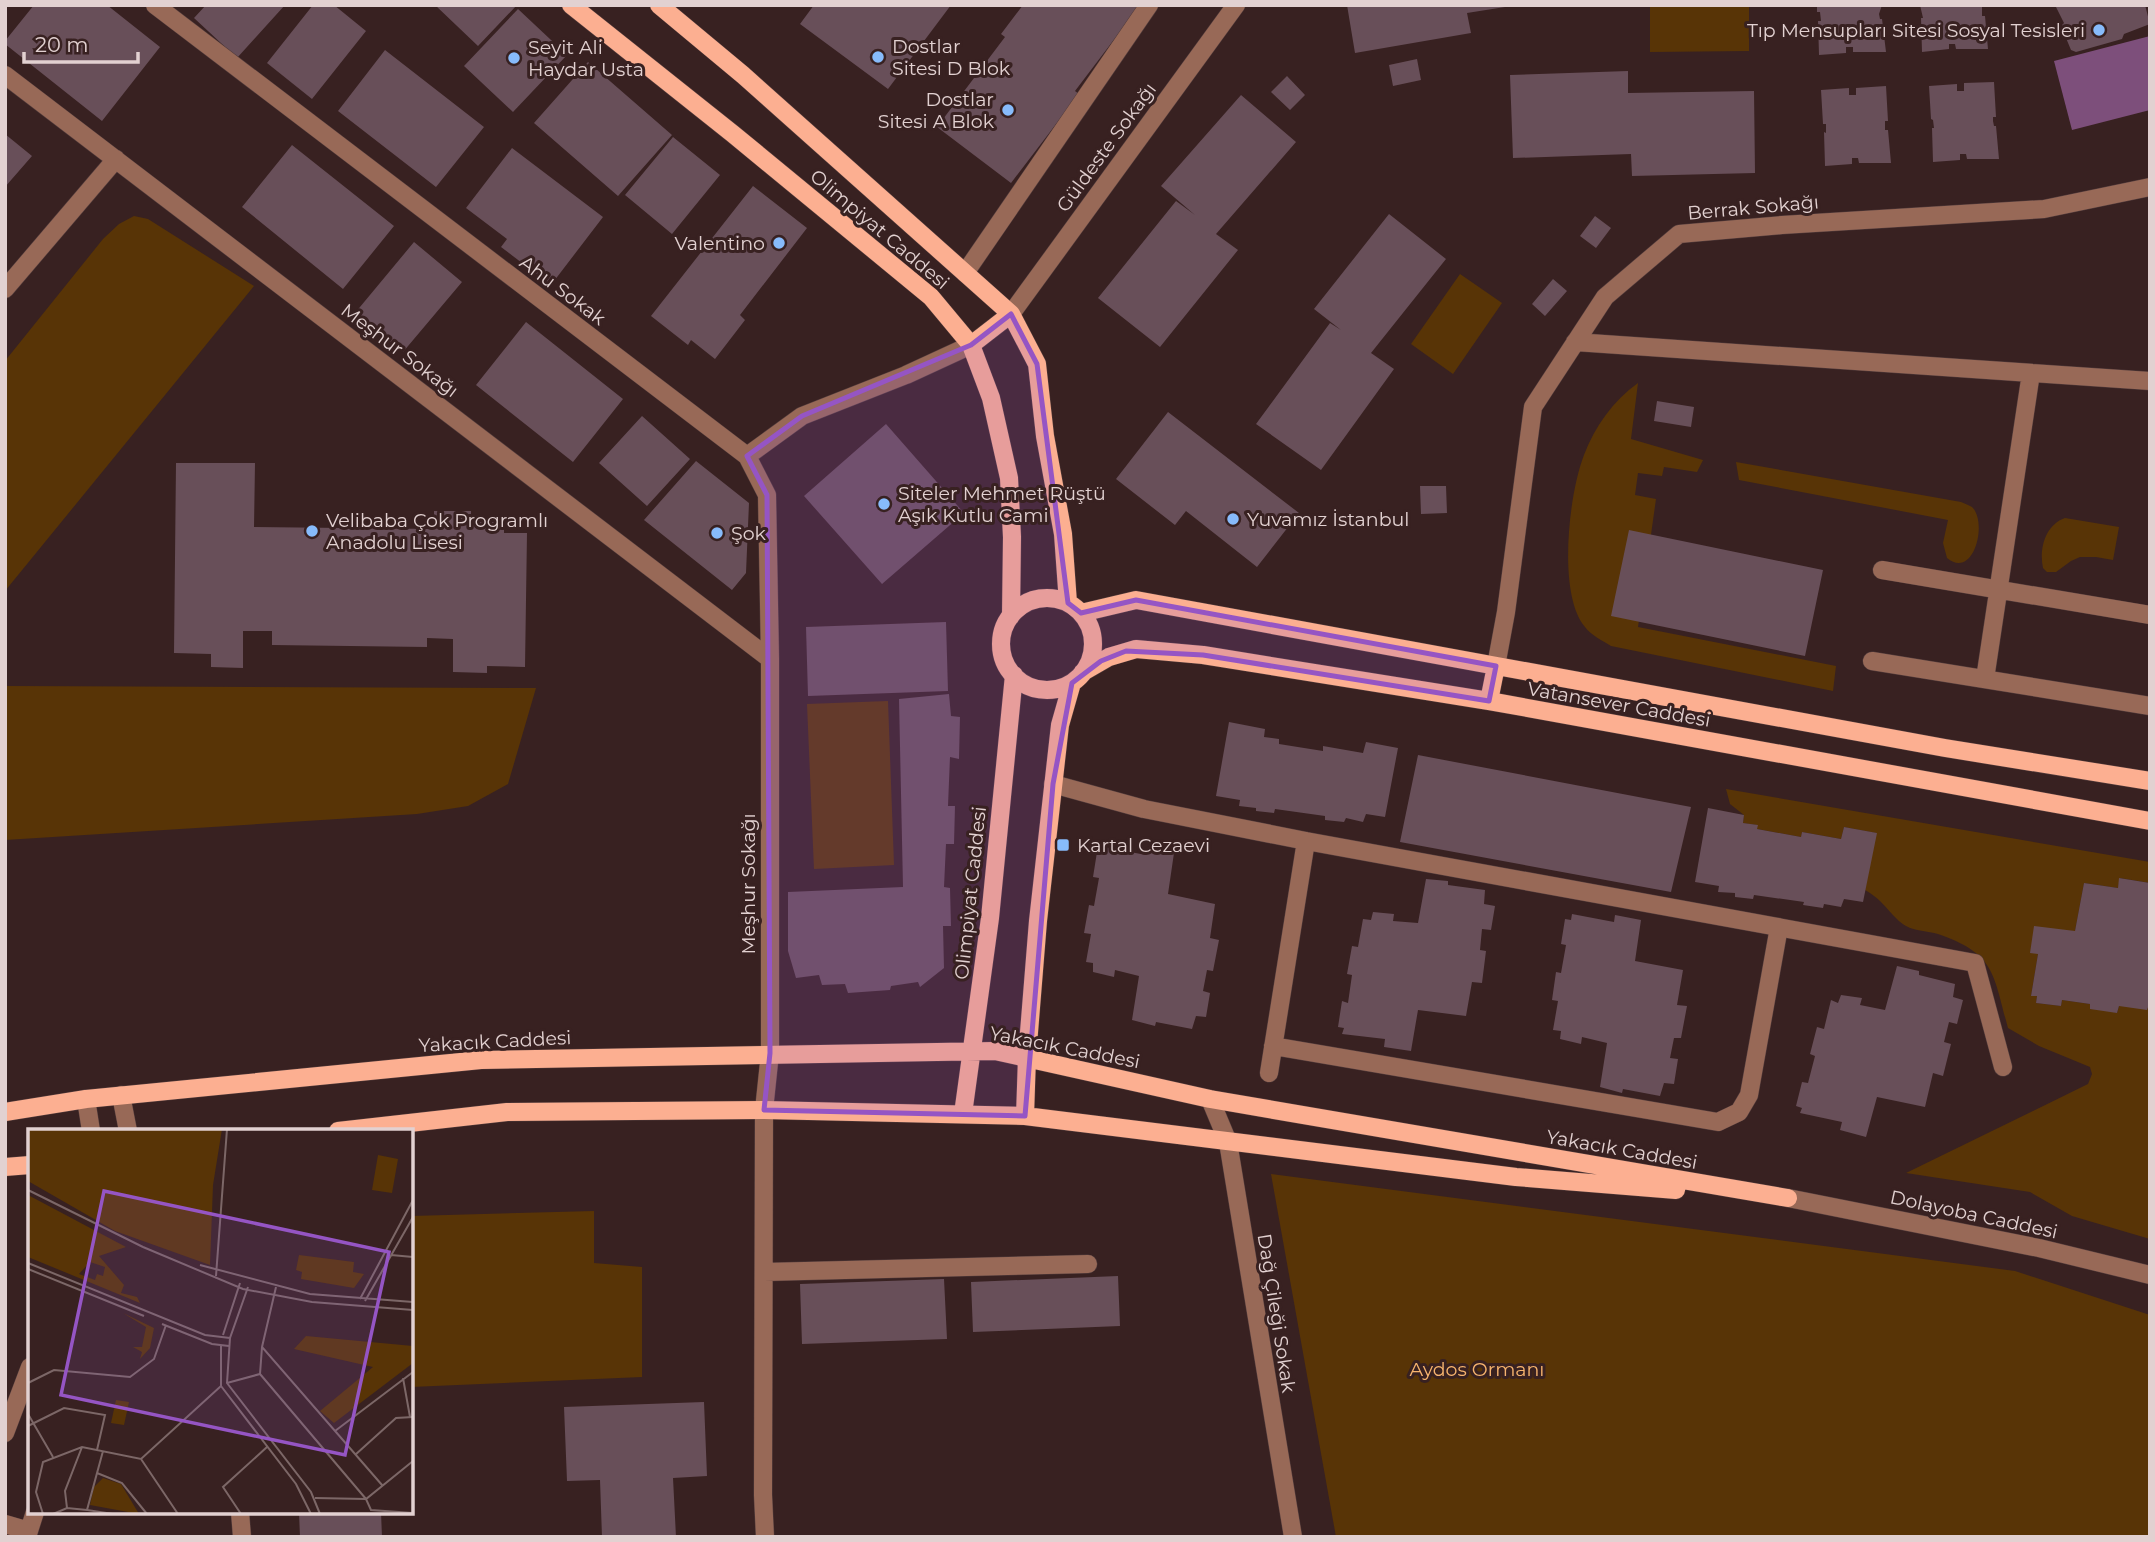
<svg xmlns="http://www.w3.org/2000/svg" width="2155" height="1542" font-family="Montserrat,sans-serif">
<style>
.green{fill:#583406}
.water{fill:#7d4f7b}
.building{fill:#684f59}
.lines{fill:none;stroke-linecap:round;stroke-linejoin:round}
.minor-casing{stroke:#533d3d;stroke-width:19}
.major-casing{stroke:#533d3d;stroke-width:19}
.minor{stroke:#986957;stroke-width:18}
.major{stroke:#fcaf91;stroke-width:18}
.marked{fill:#9555c4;fill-opacity:0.2;stroke:#9555c4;stroke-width:5;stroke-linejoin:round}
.poi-dot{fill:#87bbfb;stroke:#382121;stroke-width:2.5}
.labels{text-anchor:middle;stroke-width:6;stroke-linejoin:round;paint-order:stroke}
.poi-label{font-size:19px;fill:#e2d1d1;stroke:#382121;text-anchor:start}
.street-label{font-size:19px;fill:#e2d1d1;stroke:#382121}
.park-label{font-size:19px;fill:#f7b46e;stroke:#382121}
.inset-road{fill:none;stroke:#7c6767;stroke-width:2}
.view{fill:#9555c4;fill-opacity:0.15;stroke:#9555c4;stroke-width:3.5}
.inset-edge{fill:none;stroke:#e2d1d1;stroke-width:3.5}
</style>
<rect width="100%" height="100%" fill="#382121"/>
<path class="green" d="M1650,5h99v46l-99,1z
M134,216l14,3 106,67 -249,305v-230l98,-122 16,-15z
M1460,274l42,29 -49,71 -42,-30z
M1638,383l-7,56 72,21 -6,12 -33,-5 -2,9 -24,-3 -3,22 21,4 -18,128 198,39 -3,25 -222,-45c-8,-5 -20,-11 -26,-19 -28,-33 -16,-134 -1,-172 11,-29 29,-54 54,-72z
M1736,462l225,40c4,2 8,3 11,5 16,15 2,73 -25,51l-4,-15 5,-23 -209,-40z
M2065,518l54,9 -6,33 -17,-3h-16l-9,4 -15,11h-9l-4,-4c-4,-19 2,-43 22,-50z
M5,686l531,2 -28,96 -40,22 -51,8 -412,26z
M888,701l6,164 -80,4 -7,-165z
M1726,789l424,73v21l-30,-5 -2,10 -34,-5 -9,48 -37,23 -7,42h6l-1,7 25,3 1,-6 28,4 27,9 2,-7 31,-4v237l-78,-23 -42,-24 -124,-19 182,-89 4,-10 -2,-7 -51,-21 -31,-18c-15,-54 -12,-74 -70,-94 -10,-3 -23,-3 -32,-8 -13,-7 -22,-26 -41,-36l11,-57 -32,-6 -3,12 -39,-7 -1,5 -44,-8v-4l-14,-2 1,-8 -14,-11z
M1271,1174l744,97 135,44v222h-814z
M594,1211v52l48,4v110l-231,10v-171z"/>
<path class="water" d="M2150,36v74l-78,20 -18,-69z"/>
<path class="building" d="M34,5h73l53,42 -58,74 -97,-77v-3z
M206,5h79l-48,53 -43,-40z
M313,5h21l32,26 -54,68 -45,-36z
M435,5h82l-39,41z
M814,5h137l-63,84 -88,-65z
M1023,5h111l4,3 -63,83 4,3 -68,89 -74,-56 68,-90 -4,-3z
M1347,5h158v2l-38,6 4,20 -116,20z
M1817,5h65l-3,9 1,5h2l4,33h-33v-5h-7v6l-27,2 -1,-34h3l-1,-9h-3z
M1920,5h62v11h3l3,33h-32l-1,-5h-6v5l-27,3 -1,-34h2z
M2055,5h90l5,19 -26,10 -2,5 -46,13 -5,-2 -10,-24 3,-3z
M518,9l49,46 -54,57 -49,-46z
M385,50l99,77 -48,60 -98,-76z
M1417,59l4,21 -28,6 -4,-21z
M588,62l84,73 -54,61 -84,-73z
M1628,71v22l126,-2 1,82 -123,3 -1,-22 -118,4 -3,-83z
M1287,76l18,19 -15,15 -19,-18z
M1994,82l2,35h-3v4l1,5h2l3,33h-32l-1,-5h-6v6l-27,2 -1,-34h2l-1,-8 -2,-1 -2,-33 28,-2v7h7v-8z
M1886,86l2,35h-3v9h3l3,33h-32l-1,-5h-6v6l-27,2 -1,-34 2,1v-9h-3l-2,-34 28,-2v7h7v-7z
M1241,95l55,47 -80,92 22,16 -78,97 -62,-49 78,-97 19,14 -34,-29z
M5,134l27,22 -27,31z
M673,137l47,38 -48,59 -47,-39z
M292,145l102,81 -51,63 -101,-82z
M512,148l91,69 -52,68 -50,-38 6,-8 -41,-31z
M753,186l54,42 -67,87 5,5 -30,39 -24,-19 -3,5 -37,-29z
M1389,214l57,45 -75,94 23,16 -73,101 -65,-46 74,-101 11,7 -27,-21z
M1595,216l16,12 -15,20 -16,-12z
M414,242l48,40 -59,70 -48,-39z
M1553,279l14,12 -22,25 -13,-12z
M526,322l97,77 -50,63 -97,-77z
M1657,401l37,6 -3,20 -37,-6z
M1168,412l131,101 -42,54 -71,-56 -11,14 -59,-46z
M642,416l48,43 -43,47 -48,-43z
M886,424l78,89 -82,71 -78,-88z
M696,461l53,42 -3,70 -14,17 -88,-70z
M176,463h79l-1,64 180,2v-18h37v11h33v11h23l-2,134 -38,-1v7l-34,-1v-33l-26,-1v9l-155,-2v-14h-29v37l-32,-1v-13l-37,-1z
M1420,486h26l1,27 -26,1z
M1629,530l194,40 -18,86 -194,-40z
M946,622l2,69 -140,5 -2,-69z
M949,694l2,22 9,1 -1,42 -9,-2 -2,49h7l-1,38h-8l-2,43 6,1 1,38h-8l1,42 -24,19 -2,-5 -27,4 -1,4 -42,3 -3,-9 -23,1 -3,-10 -23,3 -8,-27v-59l115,-5 -4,-188z
M1229,722l36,7 -1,8 15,2v5l44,7v-5l40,7 3,-11 32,6 -13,69 -19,-3 -3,8 -17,-4 -2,4 -19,-2v-4l-50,-7 -1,4 -18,-2v-3l-17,-2 1,-6 -24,-4z
M1418,755l273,52 -20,85 -271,-50z
M1708,808l36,7 -1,8 15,2 -1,4 44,8 1,-5 39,7 3,-12 33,6 -14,69 -19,-3 -3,8 -17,-3 -1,4 -20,-3 1,-3 -50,-7 -1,4 -18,-2v-4l-17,-1 1,-6 -24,-4z
M1104,847l42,8 2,-7 26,5 -6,41 47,10 -5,34 9,2 -6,31 -6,-1 -4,21 7,2 -4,24 -10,-1 -4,13 -36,-7 -1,4 -23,-6 7,-44 -24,-6 -1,7 -21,-5v-9l-7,-1 5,-28 -7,-1 5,-28 5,1 5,-28 -6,-1 4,-25 7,1z
M2119,878l31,5v119l-3,8 -28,-4 -2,7 -27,-4v-5l-28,-4 -1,6 -25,-3 1,-7h-6l7,-42 -8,-1 4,-27 41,5 9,-48 34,5z
M1426,879l22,2v4l37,5 -1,14 11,2 -4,24 -9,-1 -2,21 6,1 -4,32 -10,-1 -6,34 -48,-6 -7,41 -27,-4 1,-8 -43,-5 2,-6 -6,-1 4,-26 6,2 4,-28 -5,-1 5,-28 6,1 5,-28 8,1 2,-8 21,2 -1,7 25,2z
M1572,914l42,8 1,-7 26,5 -6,41 48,9 -6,35 10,1 -6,32h-7l-4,20 8,1 -4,25 -10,-1 -4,13 -37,-7 -1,4 -22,-6 7,-44 -25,-6 -1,7 -21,-5 1,-8 -8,-1 5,-29 -6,-1 4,-28 5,1 5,-28 -5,-1 4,-25 6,1z
M1897,966l22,5v4l36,9 -2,13 10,3 -6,24 -8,-2 -5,20 7,2 -8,32 -10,-3 -8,34 -48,-10 -11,40 -26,-7 2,-8 -42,-9 2,-5 -6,-2 6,-24 6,1 7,-27 -5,-2 7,-27 7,2 7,-29 7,3 3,-8 21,3 -2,7 25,5z
M1118,1276l2,50 -147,6 -2,-50z
M944,1279l3,60 -145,5 -2,-60z
M704,1402l3,74 -34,2 3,59h-74l-2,-57 -33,1 -3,-74z
M299,1512h82l1,25h-82z"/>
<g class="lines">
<defs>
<path id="minor" d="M155,5l592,451 55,-40 104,-41 65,-30
M5,75l765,584v394l-6,57 -1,385 2,42
M965,273l184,-268
M5,289l111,-130
M1011,314l225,-309
M1575,342l575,39
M747,456l20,39 3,164
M1882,570l268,45
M1872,661l278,45
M1496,666l10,-54 27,-205 72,-110 74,-63 103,-9 262,-16 106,-22
M1985,679l46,-306
M1053,784l91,25 162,32
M1273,1046l445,76 21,-10 10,-17 30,-168
M1269,1073l37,-232 669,122 28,104
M121,1095l7,36
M86,1099l5,32
M1210,1099l18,43 65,395
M1788,1198l251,50 111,27
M764,1272l324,-8
M5,1433l25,-66
M240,1512l2,25
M5,1524l24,7
M27,1537l8,-25"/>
<path id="major" d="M571,5l162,129 198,163 40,48 20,53 18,80 3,59 -1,79
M659,5l84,70 268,239 26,50 8,72 18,98 5,69
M971,345l40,-31
M1001 644a46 46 0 1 1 92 0a46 46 0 1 1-92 0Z
M1081,613l55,-13 809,148 205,33
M1083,672l26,-15 27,-8 67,6 286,46 661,120
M1489,701l7,-35
M5,1112l81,-13 395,-39 514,-9 215,48 578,99
M963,1114l27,-196 24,-243
M1025,1116l2,-59 11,-136 22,-196 12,-42
M338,1131l169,-19 257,-2 261,6 491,61 160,13
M5,1167l25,-2"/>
</defs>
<use href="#minor" class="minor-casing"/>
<use href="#major" class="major-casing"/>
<use href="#minor" class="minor"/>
<use href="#major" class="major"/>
</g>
<path class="marked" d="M1011,314l26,50 31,239 13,10 55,-13 360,66 -7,35 -286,-46 -77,-4 -25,10 -29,22 -19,101 -28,332 -261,-6 6,-57 -3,-558 -20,-39 55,-40 169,-71z"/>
<g class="poi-dot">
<circle cx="2099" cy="30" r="7"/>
<circle cx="878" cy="57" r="7"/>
<circle cx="514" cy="58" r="7"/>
<circle cx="1008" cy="110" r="7"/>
<circle cx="779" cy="243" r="7"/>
<circle cx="884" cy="504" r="7"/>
<circle cx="1233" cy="519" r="7"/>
<circle cx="312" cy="531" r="7"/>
<circle cx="717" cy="533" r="7"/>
<rect x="1056" y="838" width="14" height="14" rx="3.5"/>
</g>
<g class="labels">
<g class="poi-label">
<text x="2085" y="37" text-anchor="end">Tıp Mensupları Sitesi Sosyal Tesisleri</text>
<text x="892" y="53">Dostlar<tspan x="892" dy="22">Sitesi D Blok</tspan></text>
<text x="528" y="54">Seyit Ali<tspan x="528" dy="22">Haydar Usta</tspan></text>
<text x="994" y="106" text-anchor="end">Dostlar<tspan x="994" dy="22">Sitesi A Blok</tspan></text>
<text x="765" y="250" text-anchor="end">Valentino</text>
<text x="898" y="500">Siteler Mehmet Rüştü<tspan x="898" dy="22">Aşık Kutlu Cami</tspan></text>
<text x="1247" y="526">Yuvamız İstanbul</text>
<text x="326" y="527">Velibaba Çok Programlı<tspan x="326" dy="22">Anadolu Lisesi</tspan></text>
<text x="731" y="540">Şok</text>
<text x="1077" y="852">Kartal Cezaevi</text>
</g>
<g class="street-label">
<text transform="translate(1106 147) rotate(-54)" y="7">Güldeste Sokağı</text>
<text transform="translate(1753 207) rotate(-5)" y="7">Berrak Sokağı</text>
<text transform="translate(880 229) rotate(40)" y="7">Olimpiyat Caddesi</text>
<text transform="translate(563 290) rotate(37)" y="7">Ahu Sokak</text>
<text transform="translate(400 350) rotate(37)" y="7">Meşhur Sokağı</text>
<text transform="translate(1619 704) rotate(10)" y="7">Vatansever Caddesi</text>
<text transform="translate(748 884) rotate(-90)" y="7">Meşhur Sokağı</text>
<text transform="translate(970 893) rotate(-84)" y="7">Olimpiyat Caddesi</text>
<text transform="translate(495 1041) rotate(-3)" y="7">Yakacık Caddesi</text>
<text transform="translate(1065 1047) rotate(11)" y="7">Yakacık Caddesi</text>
<text transform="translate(1622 1149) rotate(10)" y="7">Yakacık Caddesi</text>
<text transform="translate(1974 1214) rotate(12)" y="7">Dolayoba Caddesi</text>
<text transform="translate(1277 1313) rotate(81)" y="7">Dağ Çileği Sokak</text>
</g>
<g class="park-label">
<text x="1477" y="1376">Aydos Ormanı</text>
</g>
</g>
<g transform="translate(28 1129)">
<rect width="385" height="385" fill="#382121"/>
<path d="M0,0h194l-9,56 -3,80 -95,-34 -87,-50zM350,26l20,4 -6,34 -20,-3zM0,66l98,52 -27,9 25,29 -3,8 16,4 3,6 -112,-46zM62,133l15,5 -2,9 -6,-2 -2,6 -16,-6zM271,126l55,7 -1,10 11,2 -10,14 -53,-9 1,-7 -6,-2zM95,184l31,15 -4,20 -10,11 2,-7 -9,-5h9l4,-20zM278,207l107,10v17l-79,60 -14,-12 53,-44 -79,-18zM88,271l13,2 -5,23 -13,-2zM75,349l18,6 18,30 -49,-9 4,-18z" fill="#583406" fill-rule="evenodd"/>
<path class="inset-road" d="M0,61l115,57M115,118l100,42 69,13 101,8M363,126l22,2M0,134l177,72 25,3M172,136l110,29 103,8M0,140l116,47M188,147l11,-147M220,158l-18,51 -3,45 84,109 9,22M248,158l-14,60 120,138M332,170l53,-99M337,172l48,-84M134,195l50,20 17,2M195,206l17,-52M193,217v40l75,98 15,30M232,245l2,-27M375,249l7,39M0,254l26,-13 76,7 24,-18 12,-34M199,254l33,-9 106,125 47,-38M0,285l25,43M0,297l36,-18 41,7 -8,35M307,302l78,-59M75,322l-16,59 26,4M327,326l41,-37 17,-1M113,330l37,55M69,344l25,10 25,31M287,369l51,1 5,11 42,3M39,379l-2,-17 17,-44M15,385l-7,-22 7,-30 39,-15 59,12 80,-73M25,385l14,-6 20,2M213,385l-18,-27 44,-40"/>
<path class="view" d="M76,62l285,61 -44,203 -284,-60z"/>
<rect width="385" height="385" class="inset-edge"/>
</g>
<rect width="2155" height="1542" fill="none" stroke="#e2d1d1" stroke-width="14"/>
<path d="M24 52v10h114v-10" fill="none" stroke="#e2d1d1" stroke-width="3.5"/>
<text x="35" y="52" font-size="21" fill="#e2d1d1" stroke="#382121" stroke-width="5" paint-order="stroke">20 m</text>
</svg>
